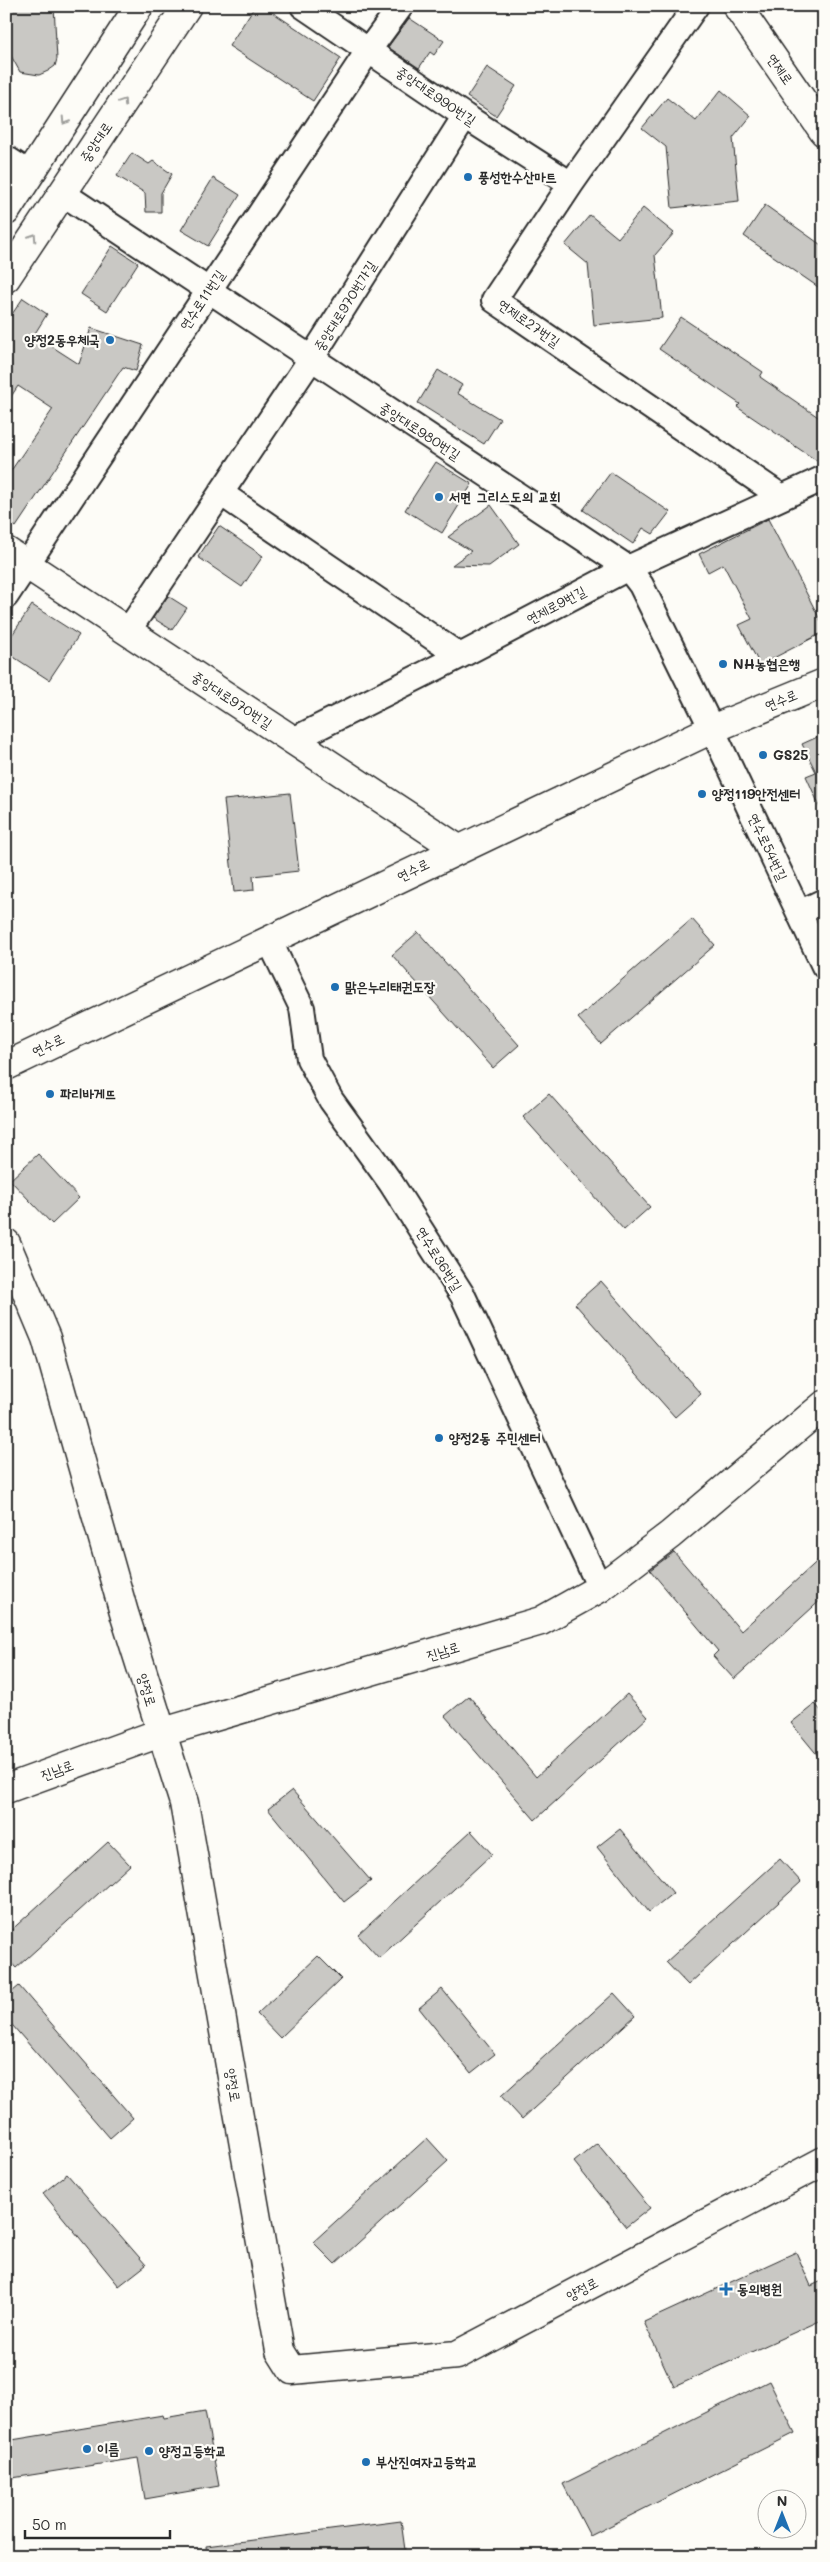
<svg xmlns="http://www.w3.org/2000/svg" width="830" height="2562" font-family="Mali,'Poor Story',sans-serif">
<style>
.building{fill:#c9c8c4;stroke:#2b2b2b}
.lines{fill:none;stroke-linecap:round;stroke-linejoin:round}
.street-casing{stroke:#2b2b2b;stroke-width:28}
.secondary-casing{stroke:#2b2b2b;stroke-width:31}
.street{stroke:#fdfcf7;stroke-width:24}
.secondary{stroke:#fdfcf7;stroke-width:28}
.oneway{stroke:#9e9e9b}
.poi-dot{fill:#1f6fb2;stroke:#fdfcf7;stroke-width:2}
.labels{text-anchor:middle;stroke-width:4.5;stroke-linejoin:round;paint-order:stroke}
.street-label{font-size:14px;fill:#2b2b2b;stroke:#fdfcf7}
.poi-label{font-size:14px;font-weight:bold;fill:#2b2b2b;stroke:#fdfcf7;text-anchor:start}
</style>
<rect width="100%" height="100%" fill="#fdfcf7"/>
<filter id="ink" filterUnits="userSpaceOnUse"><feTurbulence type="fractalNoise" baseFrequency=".02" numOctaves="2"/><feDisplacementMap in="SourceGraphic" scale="10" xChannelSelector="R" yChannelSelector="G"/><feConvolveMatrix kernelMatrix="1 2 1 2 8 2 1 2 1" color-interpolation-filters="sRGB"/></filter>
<g filter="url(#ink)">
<path class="building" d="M6,6h48l3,53 -2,7 -7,5 -9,4 -19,-3 -10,-18 -4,1z
M255,6h8l78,52 -28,43 -84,-55z
M409,18l35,23 -10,14 -4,-3 -11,16 -31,-21z
M487,67l29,19 -20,30 -29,-19z
M721,90l30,26 -18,22 6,63 -67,7 -6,-61 -24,-19 25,-30 29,23z
M132,153l17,11 4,-3 19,13 -11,19v19h-15l-1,-19 -28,-17z
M213,178l27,17 -32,51 -27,-16z
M765,205l59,42v44l-80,-55z
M643,208l31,25 -19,22 7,63 -68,7 -6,-61 -23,-19 25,-30 28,23z
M112,246l26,17 -31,48 -26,-17z
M23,298l24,16 -13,21 45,29 12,-36 52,17 -7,26 -13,-4 -107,160 -10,-7v-42l47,-69 -35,-23 -12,18v-81z
M681,317l82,55 -3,5 64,44v31l-7,9 -80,-54 3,-3 -81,-55z
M438,370l24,15 -5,8 43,26 -16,25 -66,-41z
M436,462l36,22 -30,49 -37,-23z
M611,472l59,40 -17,22 -10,-6 -10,16 -50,-34z
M491,505l28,39 -30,22 -37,-1 19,-14 -23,-14z
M768,519l56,108v5l-64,33 -21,-40 13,-6 -29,-55 -15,8 -9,-18z
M219,526l44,30 -21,31 -44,-30z
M168,596l19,12 -15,22 -19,-12z
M32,605l47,30 -30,45 -43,-28v-8z
M824,734v82l-18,-40 10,-4 -14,-28z
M290,793l9,78 -46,5 1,14 -20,2 -10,-92z
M692,919l23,26 -114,99 -23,-26z
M418,932l101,113 -26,23 -101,-113z
M549,1094l101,113 -26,23 -101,-113z
M38,1154l41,44 -27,26 -42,-44z
M601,1281l100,113 -26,23 -100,-113z
M674,1552l67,79 83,-76v42l-90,82 -21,-23 5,-5 -68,-81z
M627,1694l21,23 -113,103 -90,-104 24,-20 67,81z
M815,1704l9,10v49l-33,-40z
M292,1790l79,91 -27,21 -76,-93z
M620,1829l53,64 -24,19 -52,-65z
M471,1831l21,23 -113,104 -21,-23z
M108,1842l22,23 -114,103 -10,-11v-22z
M780,1859l21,23 -113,103 -22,-23z
M318,1956l23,23 -61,59 -23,-24z
M19,1986l114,132 -23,20 -104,-120v-21z
M442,1989l53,65 -24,19 -52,-65z
M614,1993l21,23 -113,103 -21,-23z
M427,2138l21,23 -113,103 -22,-22z
M597,2143l53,65 -24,19 -52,-65z
M67,2174l79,91 -27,21 -76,-93z
M796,2252l15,34 13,-6v39l-150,68 -30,-65z
M769,2381l26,52 -205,103 -27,-52z
M205,2411l14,75 -74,13 -7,-41 -132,21v-38l157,-26 1,3z
M401,2521l4,29 -10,1v5h-24l-1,-8 -39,5v3h-124l-1,-10z"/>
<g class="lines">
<defs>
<path id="street" d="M303,6l162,110 106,68
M696,6l-125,178 -77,116 288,197
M6,158l25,16
M62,193l566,375 13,17 71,144 112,237
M222,494l238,162
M6,596l362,-545 33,-45
M128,631l183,-272 154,-243
M293,740l167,-84 168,-88 196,-90
M799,913l25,-12
M269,940l33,68 7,51 22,41 60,83 72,113 137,292"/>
<path id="secondary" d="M737,6l87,126
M6,211l133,-205
M6,278l181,-272
M6,551l452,298
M6,1066l706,-337 112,-46
M6,1243l40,95 78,275 60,190 96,548 12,19 165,-15 367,-194
M6,1789l154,-56 381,-112 59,-33 70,-53 154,-130"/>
</defs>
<use href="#street" class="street-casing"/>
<use href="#secondary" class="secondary-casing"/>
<use href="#street" class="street"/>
<use href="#secondary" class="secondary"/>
</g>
<defs><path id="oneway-chevron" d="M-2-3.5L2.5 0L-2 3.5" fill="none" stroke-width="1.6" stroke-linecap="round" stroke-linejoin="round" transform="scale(1.25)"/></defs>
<g class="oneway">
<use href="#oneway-chevron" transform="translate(123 102) rotate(-56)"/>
<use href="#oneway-chevron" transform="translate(65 121) rotate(123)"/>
<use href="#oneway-chevron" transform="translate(33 237) rotate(-57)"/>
</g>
</g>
<g class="poi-dot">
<circle cx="468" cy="177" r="5"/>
<circle cx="110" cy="340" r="5"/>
<circle cx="439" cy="497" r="5"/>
<circle cx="723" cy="664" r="5"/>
<circle cx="763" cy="755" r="5"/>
<circle cx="702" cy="794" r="5"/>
<circle cx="335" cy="987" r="5"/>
<circle cx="50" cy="1094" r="5"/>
<circle cx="439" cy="1438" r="5"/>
<path d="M723.5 2281.5h5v5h5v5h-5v5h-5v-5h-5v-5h5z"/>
<circle cx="87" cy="2449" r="5"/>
<circle cx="149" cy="2451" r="5"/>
<circle cx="366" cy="2462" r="5"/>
</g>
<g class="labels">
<g class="street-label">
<text transform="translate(780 69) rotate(55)" y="5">연제로</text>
<text transform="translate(436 96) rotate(34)" y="5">중앙대로990번길</text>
<text transform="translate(96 142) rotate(-56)" y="5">중앙대로</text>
<text transform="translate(202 300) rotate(-56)" y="5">연수로11번길</text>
<text transform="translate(345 306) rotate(-58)" y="5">중앙대로970번가길</text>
<text transform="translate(529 323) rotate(35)" y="5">연제로27번길</text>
<text transform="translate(420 431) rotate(33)" y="5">중앙대로980번길</text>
<text transform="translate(556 605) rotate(-28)" y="5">연제로9번길</text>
<text transform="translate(232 700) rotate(33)" y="5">중앙대로970번길</text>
<text transform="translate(781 700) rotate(-22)" y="5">연수로</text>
<text transform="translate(768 847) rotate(65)" y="5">연수로54번길</text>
<text transform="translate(413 870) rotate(-26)" y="5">연수로</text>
<text transform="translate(48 1045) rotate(-26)" y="5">연수로</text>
<text transform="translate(439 1259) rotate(58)" y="5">연수로36번길</text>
<text transform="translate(443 1651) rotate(-17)" y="5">진남로</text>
<text transform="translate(147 1690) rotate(73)" y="5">양정로</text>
<text transform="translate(57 1770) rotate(-20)" y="5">진남로</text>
<text transform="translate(233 2085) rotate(80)" y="5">양정로</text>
<text transform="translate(582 2289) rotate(-28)" y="5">양정로</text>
</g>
<g class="poi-label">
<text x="478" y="182">풍성한수산마트</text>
<text x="100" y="345" text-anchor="end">양정2동우체국</text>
<text x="449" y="502">서면 그리스도의 교회</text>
<text x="733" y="669">NH농협은행</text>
<text x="773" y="760">GS25</text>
<text x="712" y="799">양정119안전센터</text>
<text x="345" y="992">맑은누리태권도장</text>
<text x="60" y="1099">파리바게뜨</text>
<text x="449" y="1443">양정2동 주민센터</text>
<text x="737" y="2294">동의병원</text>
<text x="97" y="2454">이름</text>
<text x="159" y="2456">양정고등학교</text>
<text x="376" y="2467">부산진여자고등학교</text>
</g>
</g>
<rect width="830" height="2562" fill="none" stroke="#fdfcf7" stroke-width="25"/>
<rect x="12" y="12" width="805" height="2537" fill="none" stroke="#2b2b2b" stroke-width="2" filter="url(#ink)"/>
<g transform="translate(782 2514)"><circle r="24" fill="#fdfcf7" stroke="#a9a8a5"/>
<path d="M0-4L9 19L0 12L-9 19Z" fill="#1f6fb2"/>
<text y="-8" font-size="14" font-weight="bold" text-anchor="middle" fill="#2b2b2b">N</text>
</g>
<path d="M25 2530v8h145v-8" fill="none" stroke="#2b2b2b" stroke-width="2.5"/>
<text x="32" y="2530" font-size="15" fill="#2b2b2b" stroke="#fdfcf7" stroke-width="4" paint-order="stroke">50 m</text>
</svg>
